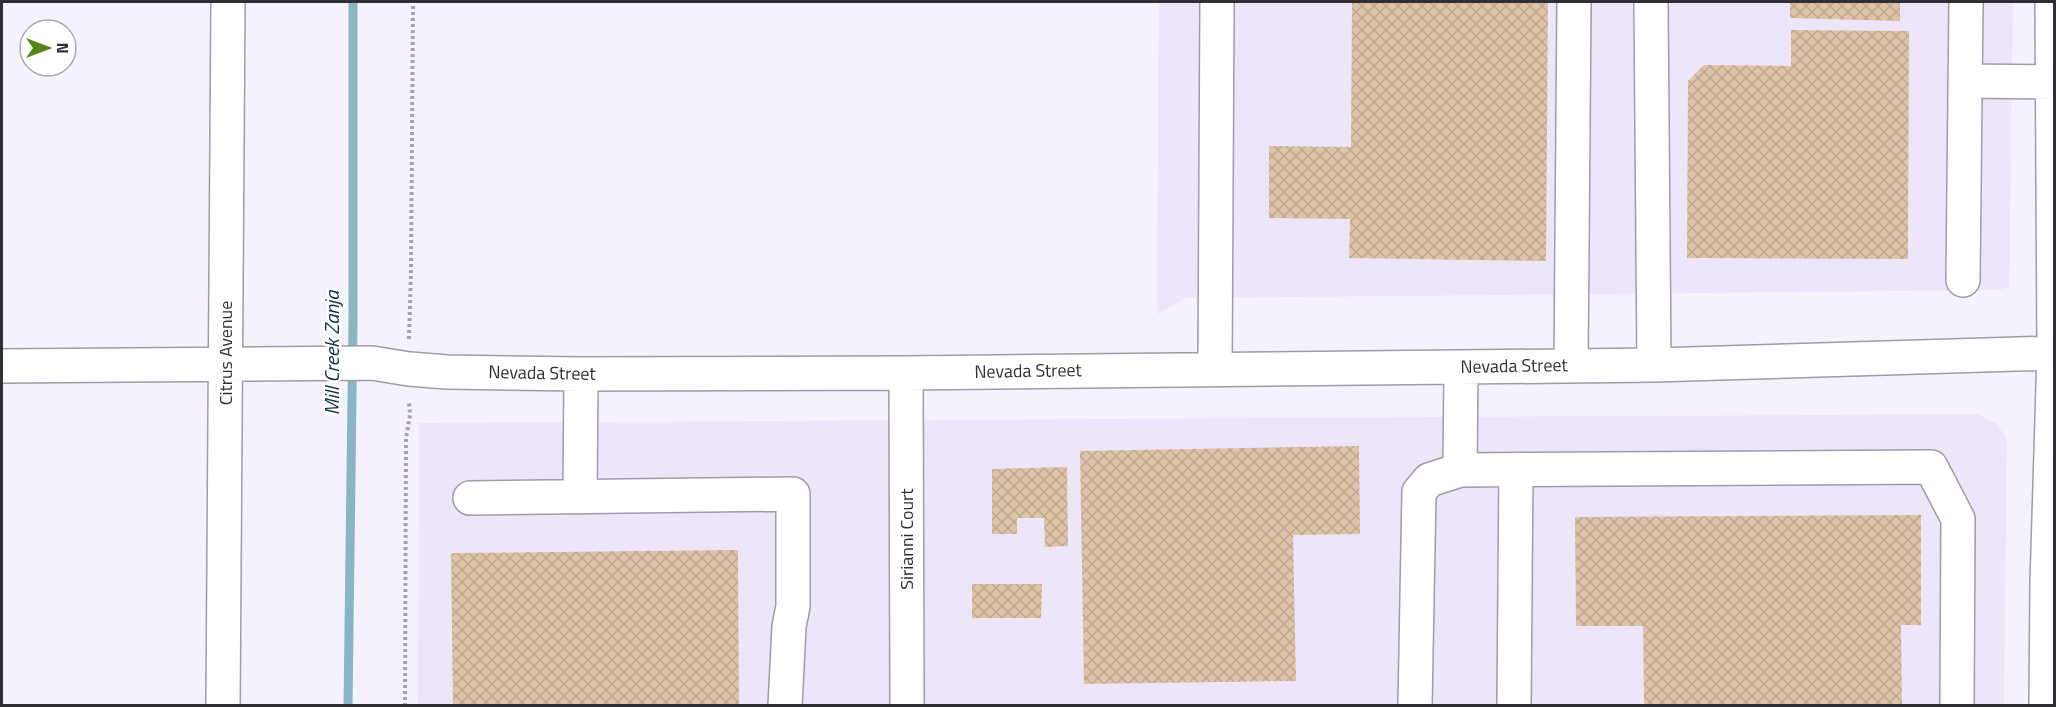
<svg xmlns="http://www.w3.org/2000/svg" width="2056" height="707" font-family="'Titillium Web',sans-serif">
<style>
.built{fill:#ede6fb}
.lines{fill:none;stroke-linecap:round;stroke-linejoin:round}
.stream{stroke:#8ab5c2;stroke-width:9}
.building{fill:url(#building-cross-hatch)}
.minor-casing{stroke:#9f9ba7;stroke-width:36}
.path{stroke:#a6a2ac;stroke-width:4;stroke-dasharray:3 3;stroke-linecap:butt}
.minor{stroke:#fff;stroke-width:33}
.labels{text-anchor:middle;stroke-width:5;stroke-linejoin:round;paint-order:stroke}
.street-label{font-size:18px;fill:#312f34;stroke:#fff}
.water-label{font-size:20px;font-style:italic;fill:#0b353f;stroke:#fff}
</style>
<defs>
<pattern id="building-cross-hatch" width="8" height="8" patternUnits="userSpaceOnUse" patternTransform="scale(1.5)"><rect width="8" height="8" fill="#dec3a7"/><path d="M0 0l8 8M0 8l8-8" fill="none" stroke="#bfa890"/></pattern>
</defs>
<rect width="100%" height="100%" fill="#f6f1ff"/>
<path class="built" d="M1159,2h854l-4,285 -10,3 -813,8 -29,16z
M1977,414l19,9 11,16 -3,266 -1586,1 1,-283z"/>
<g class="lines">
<path class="stream" d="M348,706l5,-385v-319"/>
</g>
<path class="building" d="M1352,2h196l-2,259 -197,-3 1,-39 -81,-1v-72l82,1z
M1790,2h110v19l-110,-3z
M1791,30l118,1 -1,228 -221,-1 1,-177 16,-16 87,1z
M1359,446l1,88 -67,1 3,146 -212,3 -4,-233z
M1067,467l1,79 -23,1 -1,-29h-27v16h-25v-65z
M1921,515v110h-20l1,81h-258l-1,-80h-67l-1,-109z
M738,550l1,156h-286l-2,-153z
M972,584h70l-1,34h-69z"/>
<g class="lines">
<defs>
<path id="minor" d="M1651,2l3,363
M1965,81l87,1
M1963,280l3,-278
M2,366l370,-3 37,6 38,3 134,2 325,-1 748,-8 400,-12
M1571,366l3,-364
M1461,367l-1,103 471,-3 27,52 -1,187
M1215,369l2,-367
M906,373l1,333
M580,497l1,-123
M470,498l323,-4v112l-4,21 -4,79
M223,706l5,-704
M1415,706l4,-214 10,-12 31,-10
M1514,706l2,-236
M2046,706l1,-122 7,-231 -2,-351"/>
</defs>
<use href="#minor" class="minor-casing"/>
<path class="path" d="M409,339l2,-67 2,-270
M405,706l1,-268 4,-23 -1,-14"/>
<use href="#minor" class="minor"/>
</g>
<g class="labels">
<g class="street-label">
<text transform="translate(226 353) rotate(-90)" y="6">Citrus Avenue</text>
<text transform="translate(1514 366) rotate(-1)" y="6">Nevada Street</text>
<text transform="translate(1028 371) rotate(-1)" y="6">Nevada Street</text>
<text transform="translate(542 373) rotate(1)" y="6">Nevada Street</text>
<text transform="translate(907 539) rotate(-90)" y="6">Sirianni Court</text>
</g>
<g class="water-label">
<text transform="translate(332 353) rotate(-90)" y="7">Mill Creek Zanja</text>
</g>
</g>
<rect width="2056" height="707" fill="none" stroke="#312f34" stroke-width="6"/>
<g transform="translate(48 48) rotate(90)"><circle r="28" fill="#ffffff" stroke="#adacae" stroke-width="1.5"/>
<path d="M0-4.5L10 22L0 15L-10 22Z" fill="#578618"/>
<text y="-9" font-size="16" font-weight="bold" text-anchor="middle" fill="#312f34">N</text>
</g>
</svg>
